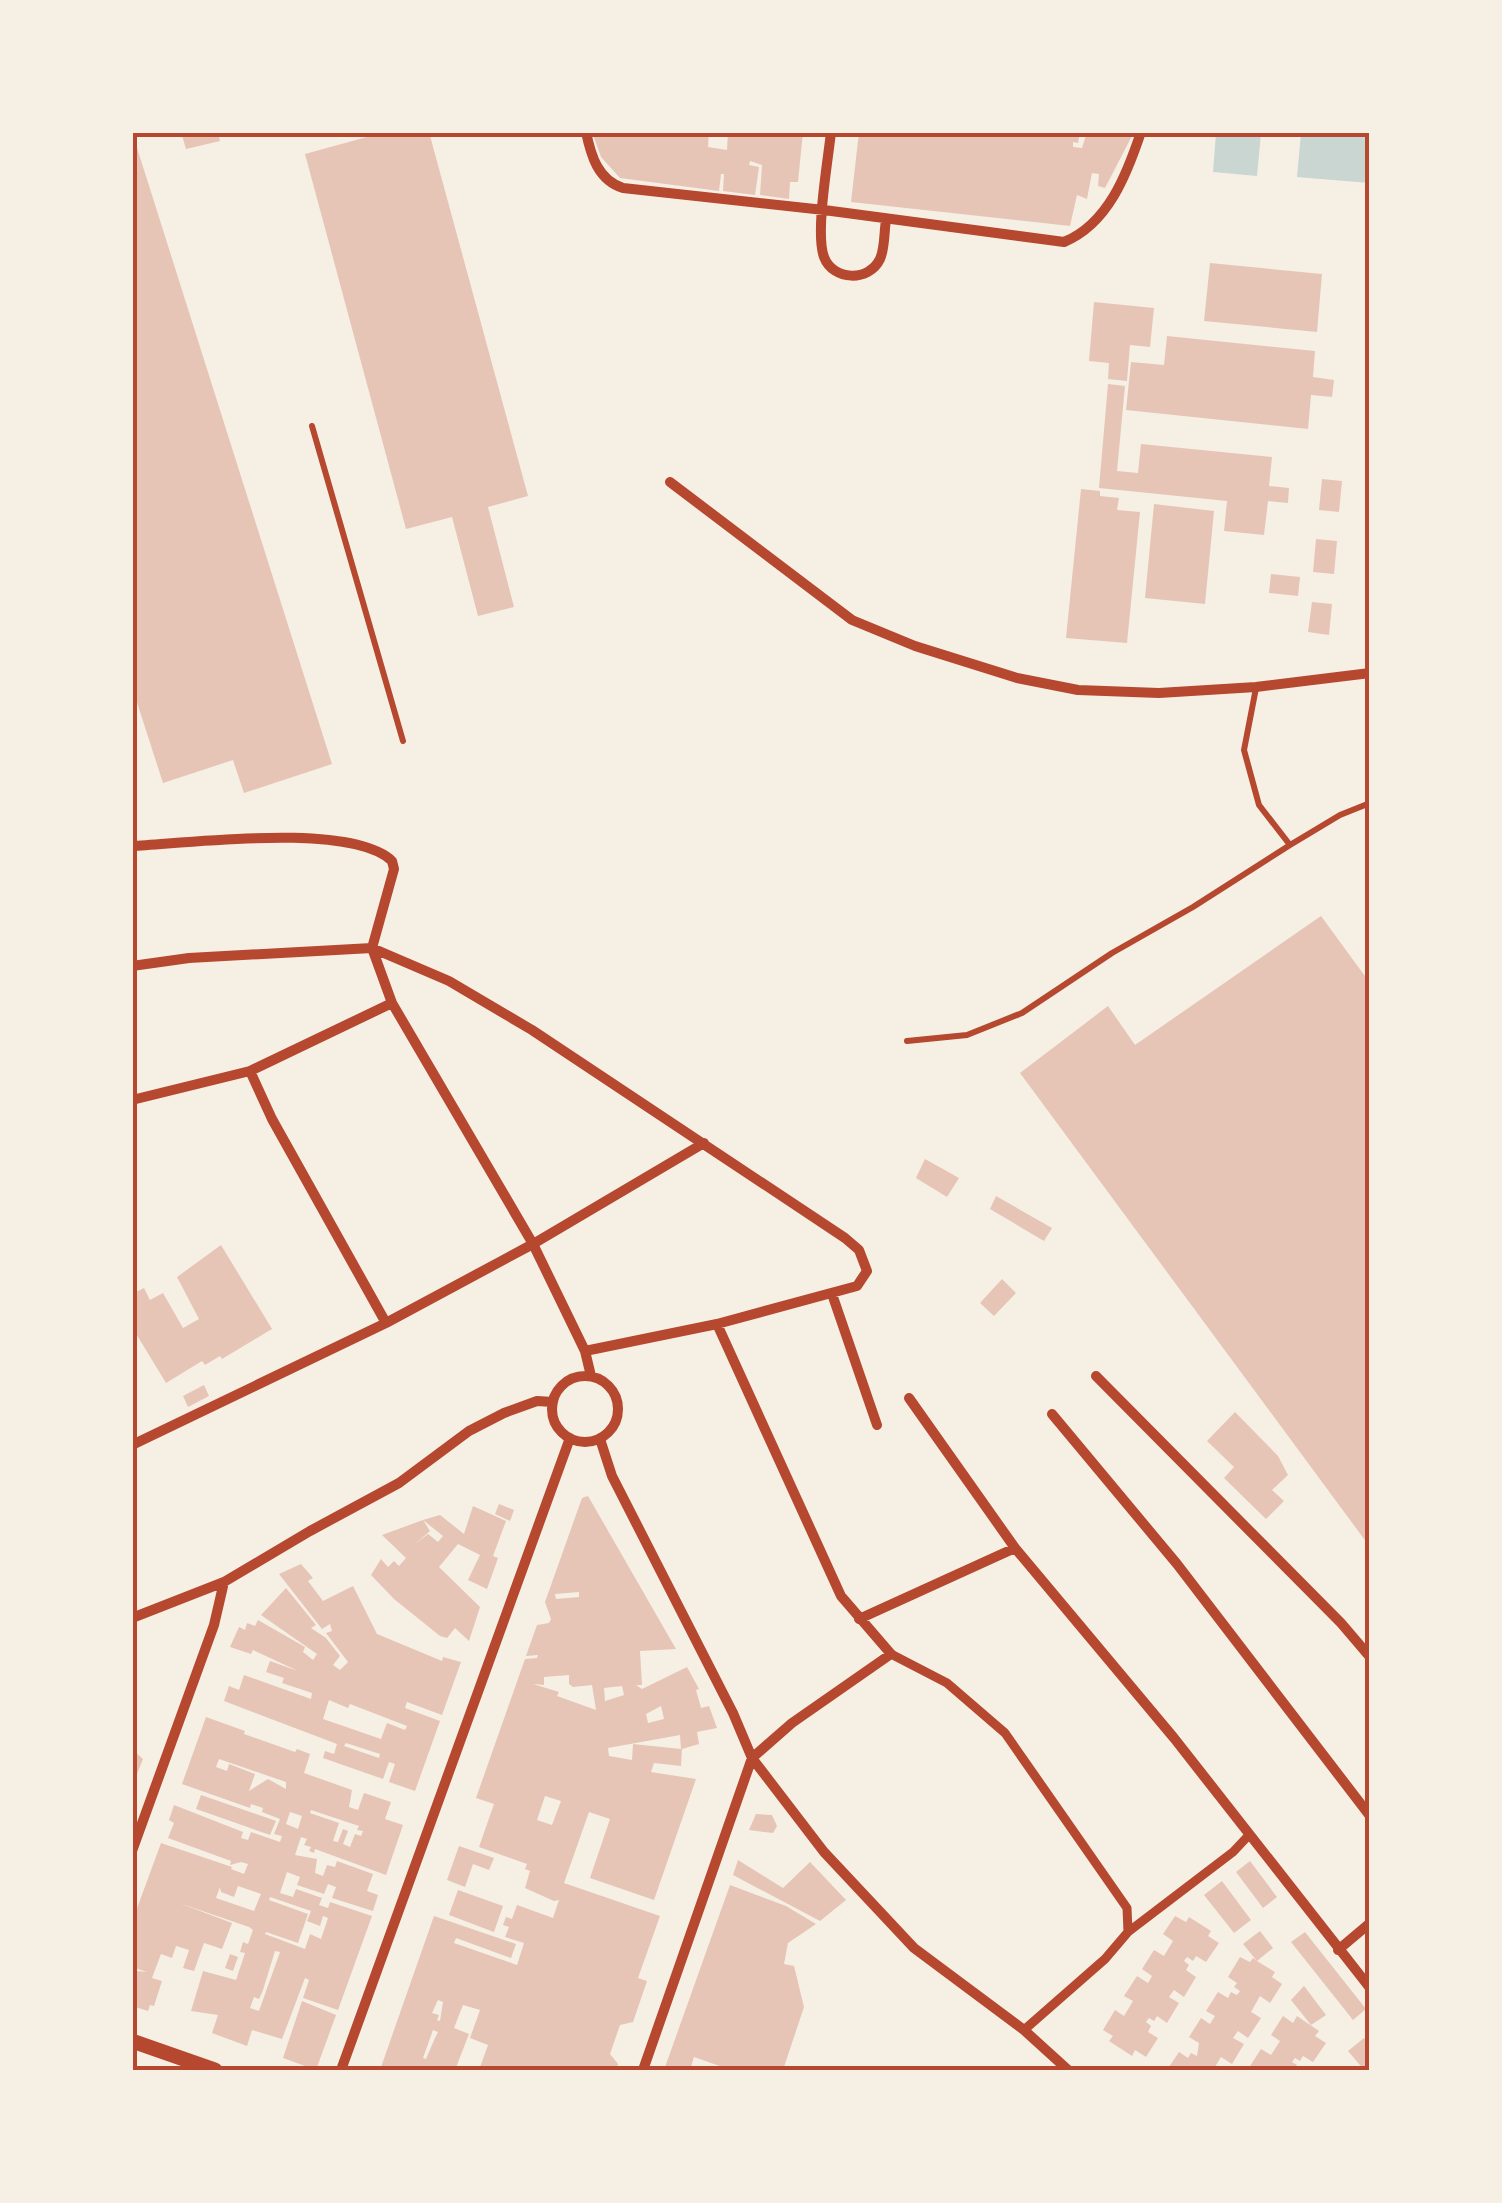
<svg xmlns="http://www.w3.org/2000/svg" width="1502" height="2203" font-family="'Sofia Sans Condensed',sans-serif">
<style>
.water{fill:#c9d6d2}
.building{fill:#e6c5b7;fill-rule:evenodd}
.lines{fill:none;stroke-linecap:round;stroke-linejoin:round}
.service{stroke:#b5482f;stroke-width:6}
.pedestrian{stroke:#b5482f;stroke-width:9}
.minor{stroke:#b5482f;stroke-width:10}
.tertiary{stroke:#b5482f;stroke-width:15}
.neatline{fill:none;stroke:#b5482f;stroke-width:4}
</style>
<rect width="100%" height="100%" fill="#f6efe4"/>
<path class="water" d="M1216,133h45l-4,43 -44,-4z
M1301,133h68v50l-72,-6z"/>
<path class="building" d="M132,132l200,632 -88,29 -11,-33 -70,23 -31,-96z
M181,132h37l2,9 -34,8z
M385,132h44l99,364 -40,11 26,100 -36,9 -26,-99 -46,12 -101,-375z
M592,132h117l-1,15 19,3 1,-18h75l-5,50h-8l-1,17 -29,-4 2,-30 -12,-4 -1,4 10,2 -4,28 -32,-4 1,-17h-3l-2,17 -99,-13 -19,-21z
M859,132h221l-2,11 -5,-1v5l9,1 5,-16h47l-29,56 -7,-2 1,-12 -7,-1 -5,26 -10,-4 -7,31 -219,-24z
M1210,263l112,11 -5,58 -113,-11z
M1094,302l60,6 -4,39 -20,-2 -3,36 -19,-2 1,-16 -20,-2z
M1167,336l148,15 -2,26 21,3 -2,17 -21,-2 -3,34 -182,-19 5,-48 33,3z
M1108,384l17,2 -8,85 21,2 3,-29 131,13 -3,29 20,2 -1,15 -20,-2 -4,34 -40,-4 3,-30 -128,-13z
M1322,479l20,2 -3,31 -20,-2z
M1081,489l19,2v5l19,2 -2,12 23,2 -13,131 -61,-5z
M1154,504l60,7 -9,93 -60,-6z
M1316,539l21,2 -3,33 -21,-2z
M1271,574l29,3 -2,19 -29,-3z
M1312,602l20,2 -3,31 -21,-3z
M1321,916l49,67v564l-350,-474 88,-67 27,39z
M925,1159l34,19 -12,19 -31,-19z
M996,1196l56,32 -8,13 -54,-32z
M221,1245l51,84 -50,30 -2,-3 -15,9 -3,-4 -36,22 -34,-56v-33l12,-6 6,12 13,-7 20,35 16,-9 -22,-42z
M1002,1279l14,14 -22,23 -14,-13z
M204,1385l5,11 -21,11 -5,-11z
M1235,1412l43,44 10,19 -16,15 12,11 -18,18 -42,-41 10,-11 -27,-26z
M588,1496l88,153 -36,2 2,34h-6l6,4 45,-22 12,22 -3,1 5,18 8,-2 8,22 -20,4 2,12 -17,5 -1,17 -27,-3 -3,9 45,7 -42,121 -64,-22 20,-59 -21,-7 -25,71 96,33 -22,62 9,3 -14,41 -13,3 -10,29 8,10 -2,6h-137l9,-25 -18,-7 10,-28 -17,-5 -9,23 15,6 -14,36h-75l54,-154 82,28 -5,14 -55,-20 -2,5 63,22 7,-22 -19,-6 4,-10 -6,-2 3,-8 6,2 5,-14 36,13 6,-18 -5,1 -29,-13 5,-17 -5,-2 2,-5 -48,-17 15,-43 -18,-6 49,-139 12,-1 1,-3 -12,1 11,-31 12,-2 2,-4 -6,-17 37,-104zM579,1592v5l-23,2 -1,-5zM569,1675v9l4,3 19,-2 4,25 -39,-14 2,-4 -26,-8 11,1v-8zM622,1686l2,9 -19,6 -1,-13zM661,1706l3,13 -16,4 -2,-9zM680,1735l1,14 -48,-5 -1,16 -23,-4 -1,-8zM545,1796l16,5 -9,24 -15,-5zM438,2000l5,2 -3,19 -3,-1 2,-5 -7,-2zM433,2030l5,2 -3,6 -9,21 -3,-1z
M499,1504l15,6 -4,11 -15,-7z
M473,1506l33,15 -13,35 5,2 -11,31 -19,-9 12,-25 -22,-11 -19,23 41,40 -11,34 -14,-13 -8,10 -7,-2 -46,-37 -23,-24 10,-16 7,8 6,-6 5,5 7,-8 -24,-23 41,-15 7,11 -15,13 13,-10 10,8 5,-6 -20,-16 17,-5 24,19z
M301,1564l12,14 -5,3 15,20 30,-15 24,48 65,27 1,-4 18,5 -19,53 -35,-13 -2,6 35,13 -25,70 -26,-9 6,-18 -6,-2 -6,17 -60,-21 2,-7 9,3 3,-10 -113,-43 5,-15 10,4 5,-15 67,24 1,-6 -30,-10 2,-5 -18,-6 4,-11 28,10 -45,-21 -2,4 -21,-7 9,-20 6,3 2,-7 8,3 3,-6 47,27 -2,5 10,8 4,-6 -56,-39 25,-27 30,37 -5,3 15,10 14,18 -7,9 7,5 8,-8 -22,-29 6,-2 -2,-7 -8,5 -43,-55zM329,1700l19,8 2,-4 57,22 -2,4 -18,-7 -6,16 -58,-20zM346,1743l34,11 -1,4 -35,-12z
M206,1717l39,14 -1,3 51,18 2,-3 13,5 -6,19 48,17 -3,17 9,3 6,-17 27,9 -6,17 18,6 -17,50 -71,-26 -1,4 -5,-2 2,-4 -7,-2 3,-6 -6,-2 -6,18 22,4 -2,14 8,3 4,-11 8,2 2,-6 36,13 -6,17 11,4 -5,16 -41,-13 4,-11 -8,-3 -4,10 -27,-9 3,-8 -13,-5 -7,21 13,4 3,-8 26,9 -3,7 9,3 2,-6 42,14 -34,94 -35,-12 6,-18 -4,-2 -23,61 -30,-9 -5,16 -35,-13 6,-18 -27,-4 12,-40 33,9 9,-27 -5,-1 3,-10 5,2 5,-14 -4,-3 -70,-24 53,20 -10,26 -18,-6 -10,28 -11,-3 6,-18 -13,-4 -4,12 -11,-4 -9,24 10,3 -8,25 -4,-1 -2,6 -16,-5 4,-35 11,1 -15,-5v-45l29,-79 71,24 -1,2 13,5 4,-10 -7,-2 -11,3 1,-4 -63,-23 6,-15 -5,-3 5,-15 69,27 -2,6 7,2 3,-8 29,10 2,-6 -8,-2 6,-15 -18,-7 1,-4 -12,-4 -1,4 -68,-24zM219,1759l67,23v7l-18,-10 -19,12 6,-17 -26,-10 -2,7 -11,-4zM311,1810l48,16 -2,4 6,1 -2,5 -6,-2 -5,13 -7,-3 5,-13 -5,-2 -5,13 -5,-1 6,-18 -29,-10zM290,1812l12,4 -4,13 -12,-5zM238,1886l23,8 -7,17 -38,-13 4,-11 1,5 13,5zM270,1897l41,14 -4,10 13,5 3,-10 5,2 -7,21 -11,-5 -5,15 -40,-15 1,-2 32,11 10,-29 -39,-14zM275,1951l5,1 -21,59 -9,-3 4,-11 5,2 4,-9z
M132,1749l11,10 -8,20 -3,-1z
M201,1795l75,26 -6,14 -74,-26z
M756,1814l16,1 5,11 -4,7 -24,-3z
M459,1846l35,12 -5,12 -16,-6 -8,23 -18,-7z
M738,1860l45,28 27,-26 36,38 -26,21 -87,-46z
M1250,1861l27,36 -14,11 -27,-36z
M1222,1881l29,39 -17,13 -30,-38z
M730,1885l56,21 30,18 -28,19 -4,21 10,2 10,41 -21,63h-52l-37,-13 -4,13h-26z
M458,1890l45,16 -9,26 -45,-17z
M1175,1916l11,6 3,-5 22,14 -3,5 11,7 -13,19 -10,-6 -3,5 -6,-4 -3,4 5,4 -3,5 10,7 -12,20 -10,-7 -5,7 10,6 -12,20 -10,-7 -3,5 -5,-3 -3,4 5,4 -3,6 10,6 -12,19 -11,-7 -3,6 -23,-15 4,-5 -10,-6 12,-20 9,6 9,-15 -9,-5 13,-20 11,7 4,-7 -10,-7 12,-19 10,6 9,-15 -10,-7z
M1260,1931l13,17 -16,13 18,11 -3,5 10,7 -12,19 -10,-7 -9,16 10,6 -13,20 -10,-7 -5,7 11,6 -12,20 -11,-7 -8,13h-46l12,-18 9,6 3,-5 6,3 2,-13 -10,-6 12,-19 9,6 5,-8 -9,-5 12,-19 10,6 3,-6 6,3 3,-4 -6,-4 3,-4 -9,-6 12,-20 10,5 3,-4 4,3 -14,-17z
M1305,1932l61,77 -13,11 -62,-78z
M230,1954l8,3 -5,14 -8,-3z
M1304,1986l22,29 -15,10 -20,-25z
M302,2001l34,14 -20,55 -33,-12z
M1283,2016l10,7 4,-7 22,15 -4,5 11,7 -13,19 -10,-6 -3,5 -5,-3 -3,4 5,3 -4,5h-42l-3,-1 13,-20 10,6 9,-14 -9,-6z
M1364,2038l6,7v25h-6l-16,-19z"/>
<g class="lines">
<path class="service" d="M312,426l91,315
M1256,688l-12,62 15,55 31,40
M907,1041l60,-6 55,-22 90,-60 81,-46 97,-62 50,-30 30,-12"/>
<path class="pedestrian" d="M891,1654l56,29 58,50 122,175 1,24 -23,27 -81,71
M1128,1932l105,-80 16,-17"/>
<path class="minor" d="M586,132c5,24 12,48 37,56l201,22 240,32c44,-18 63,-68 77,-110
M831,132c-3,29 -16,101 -7,125 9,24 45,25 56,2 5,-11 4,-27 6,-39
M670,482l182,138 63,26 102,32 61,12 81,3 97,-6 114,-14
M132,846c58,-3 219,-24 260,15l2,8 -22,79
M372,948l20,55 141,241 52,107 6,25
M132,966l57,-8 183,-10 77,33 83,49 313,208 14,12 8,21 -10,15 -140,38 -132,27
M250,1071l22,48 114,204
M132,1100l118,-29 142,-68
M832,1294l45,131
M1096,1376l245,247 29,34
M552 1409a33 33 0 1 1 66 0a33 33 0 1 1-66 0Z
M909,1398l106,150 159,190 196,250
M1052,1414l125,150 193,252
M600,1439l12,37 121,237 19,45 72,94 90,96 110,82 44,40
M132,1445l254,-122 147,-79 171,-101
M132,1618l92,-36 86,-51 89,-48 70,-52 35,-18 33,-12 16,1
M859,1619l156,-71
M132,1851l82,-226 10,-43
M1338,1950l32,-27
M341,2070l229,-632
M643,2070l109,-312 40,-35 99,-69 -50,-58 -124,-272"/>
<path class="tertiary" d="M132,2041l83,29"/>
</g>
<rect width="1502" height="2203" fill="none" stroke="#f6efe4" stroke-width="270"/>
<rect x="135" y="135" width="1232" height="1933" class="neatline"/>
</svg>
